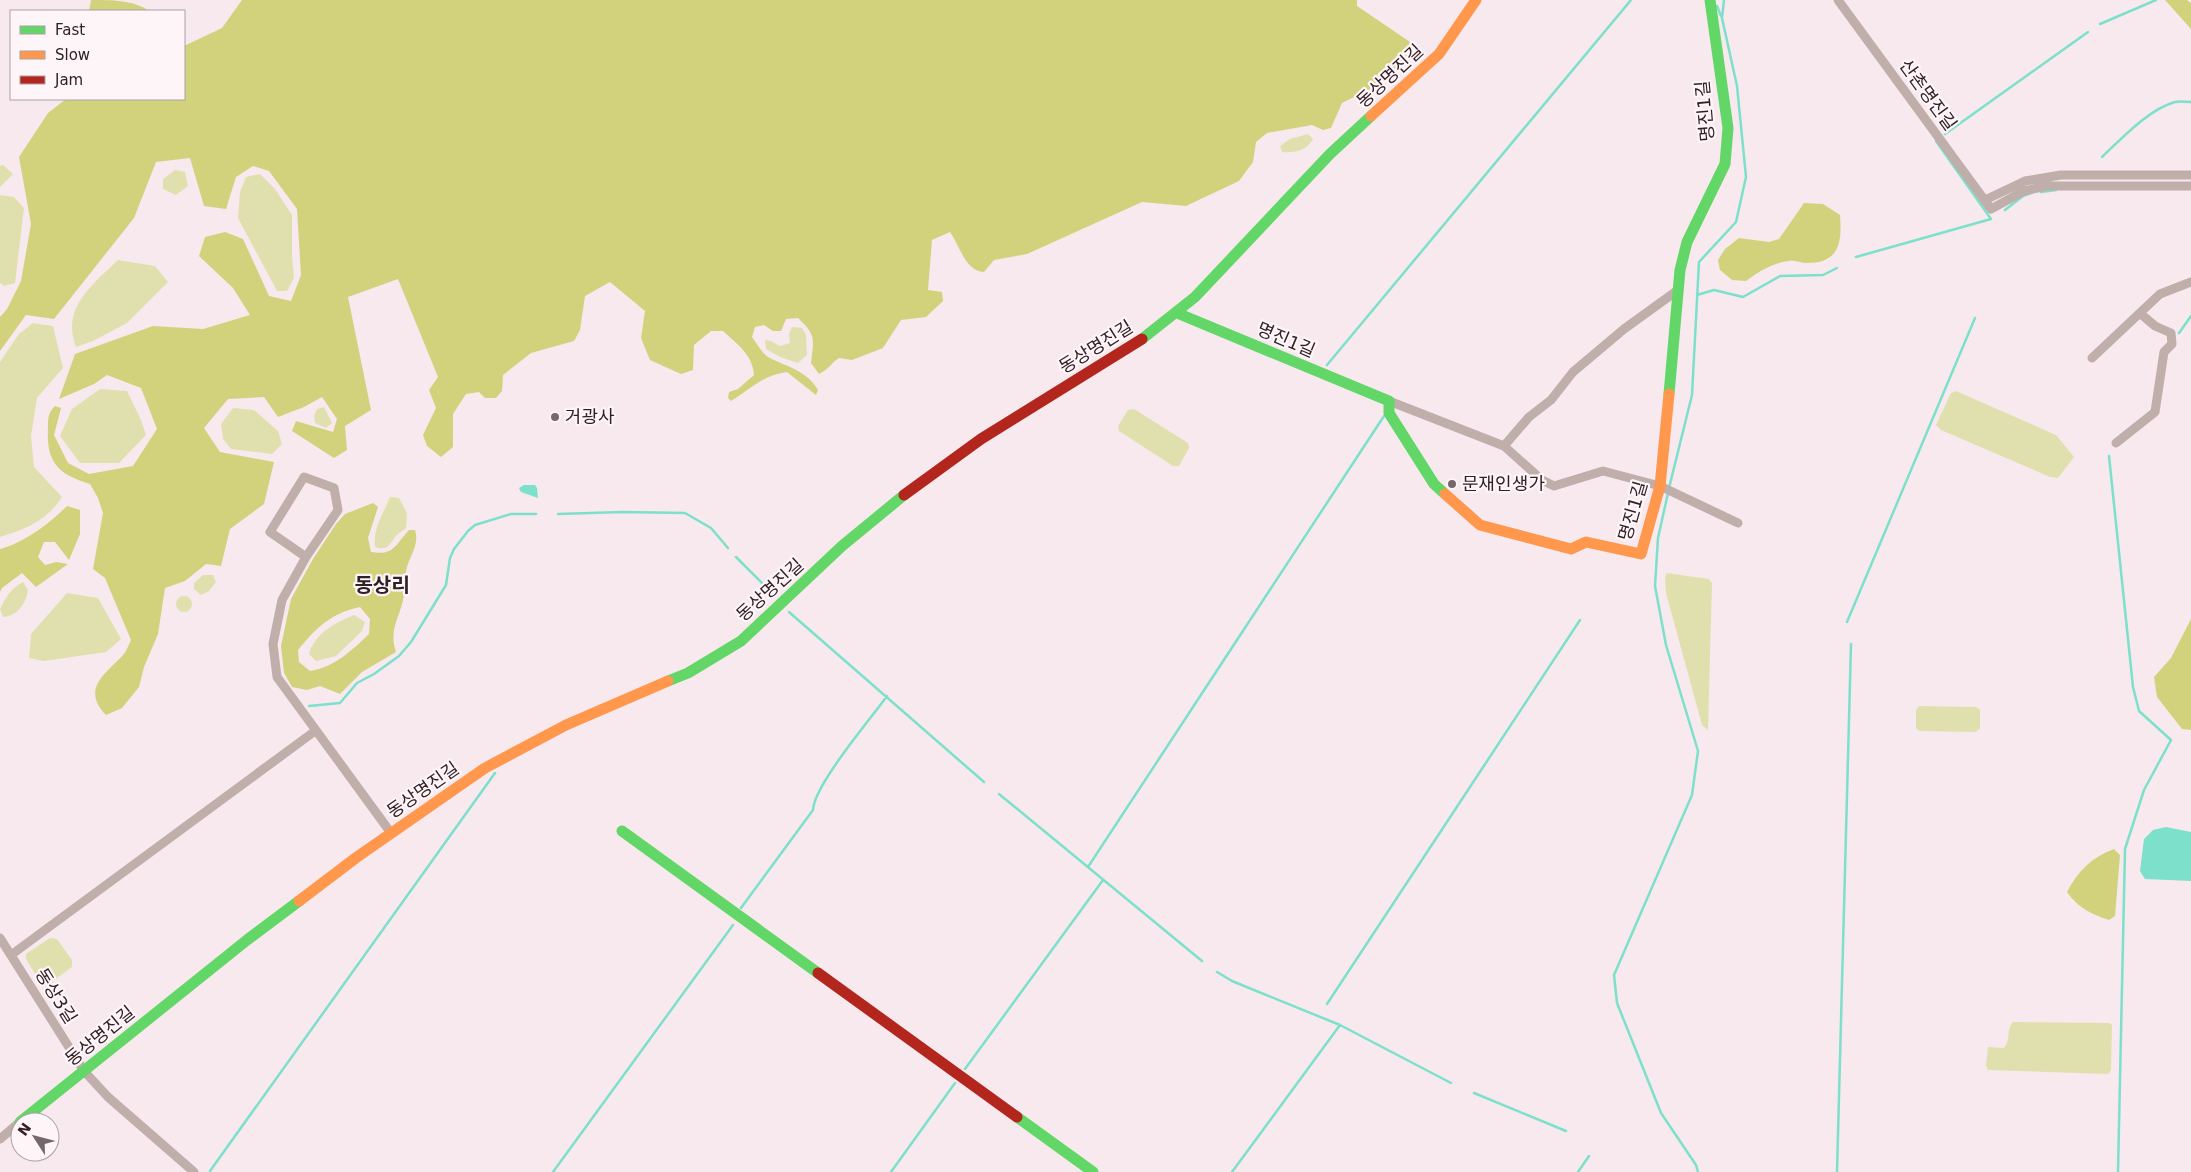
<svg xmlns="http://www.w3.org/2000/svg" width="2191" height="1172" font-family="'DejaVu Sans','Noto Sans KR',sans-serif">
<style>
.green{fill:#e0e0ae}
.forest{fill:#d2d27c;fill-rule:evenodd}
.water{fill:#7de0ca}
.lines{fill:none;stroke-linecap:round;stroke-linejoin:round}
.stream{stroke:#7de0ca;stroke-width:2.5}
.street{stroke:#bfaeaa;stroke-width:9}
.fast{stroke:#63d668;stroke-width:11}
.slow{stroke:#ff974d;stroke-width:11}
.jam{stroke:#b3261e;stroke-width:11}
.poi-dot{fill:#76676d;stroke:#fef5f8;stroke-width:2}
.labels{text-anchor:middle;stroke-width:4.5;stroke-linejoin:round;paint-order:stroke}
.street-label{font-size:18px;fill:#312127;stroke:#fef5f8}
.poi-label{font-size:18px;fill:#312127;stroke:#fef5f8;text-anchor:start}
.quarter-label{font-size:20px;font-weight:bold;fill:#312127;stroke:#fef5f8}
</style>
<rect width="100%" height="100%" fill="#f7e9ee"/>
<path class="green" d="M1308,134l5,5c-7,12 -18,14 -31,13l-2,-6 10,-7z
M3,165l10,9 -13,13v-21z
M175,170l10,2 3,14 -12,9 -13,-6v-10z
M260,174l15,15 17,26v41l2,22 -7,13h-10l-39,-73 2,-26 6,-15z
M0,195l14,2 10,11 -9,75 -11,3 -4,-3z
M118,260l37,6 13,16 -41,41 -34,18 -17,6c-15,-39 16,-62 42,-87z
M33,323l20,3 10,42 -26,30 -6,38 3,31 28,30c-17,25 -34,31 -62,40v-175l19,-28z
M792,327l10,1 4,7 1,20 -9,8 -18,-6 -14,-8 -1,-9 6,1 9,5 10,-3 -1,-9z
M100,389l27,2 14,29 5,15 -27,28h-39l-20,-27 12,-27z
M1956,391l100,44 18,22 -16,21 -8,-1 -109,-47 -5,-5 15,-32z
M324,407l8,16 -6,5 -11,-5 -1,-7 3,-7z
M233,408l21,2 24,21 4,13 -10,10 -41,-5 -8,-10 -2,-15z
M1134,409l54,34 1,5 -10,18h-6l-54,-35 -1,-5 10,-16z
M390,497l9,1 8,15 -1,15c-3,3 -8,5 -10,8 -7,9 -8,15 -21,11 -2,-19 8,-33 15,-50z
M1667,573l42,6 3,4 -4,147 -6,-5 -36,-132 -1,-16z
M203,575h10l3,7 -7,9 -8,4 -7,-6v-6z
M23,582l5,8c-2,13 -10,26 -25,27l-3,-8c6,-12 11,-21 23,-27z
M67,593l31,5 23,41 -15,13 -62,9 -15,-3 2,-24z
M176 604a8 8 0 1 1 16 0a8 8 0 1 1-16 0Z
M354,615l11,7 -3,9 -26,25 -20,5 -7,-7c6,-21 26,-31 45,-39z
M1919,706l57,1 4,3v19l-5,3 -56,-1 -3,-3v-18z
M50,938l7,1 15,21v7l-26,19 -4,-1 -16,-26v-5z
M2013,1022l96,1 3,2 -1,45 -3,4 -120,-4 -2,-4 2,-19 16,1c7,-8 2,-19 9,-26z"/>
<path class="forest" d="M91,0c21,0 43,0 58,11h-60z
M242,0h1115v6l56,38c-10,32 -44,46 -71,59l-11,25 -8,2 -11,-5 -45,8 -11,9 -3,20 -14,19 -53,25 -44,-4 -115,52 -33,6 -10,12c-19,-1 -24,-26 -34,-40l-18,8 -4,50 14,2 1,9 -17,16 -25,3 -18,28 -31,12 -13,-2c-8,5 -11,12 -20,16l-8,-11c3,-25 5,-28 -13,-45l-12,1 -5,12h-8l-9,-6 -9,2 -3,10c5,7 11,18 18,21 18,9 37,13 48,32l-2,5 -29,-23c-26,4 -35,16 -56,29l-3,-3 1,-6 9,-3 16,-14c-1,-20 -17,-31 -31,-44h-12l-17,14 -1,25 -12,4 -31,-14 -9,-22 4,-27 -35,-29 -25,14 -5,34 -6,11 -43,12 -28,22 -1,16 -6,7h-11l-6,-6 -13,2 -13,20v33l-12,10 -14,-11 -4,-11 13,-27 -7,-18 9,-13 -40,-98 -50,18 23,113 -26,16 2,24 -13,8 -42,-27 4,-10 37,11 4,-13 -15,-22 -18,10 -26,10 -14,-20 -36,2 -24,29 16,24 54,10 -10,42 -34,25 -9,37 -15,-2 -21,17 -20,7 -7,46 -14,33 -5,20 -17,21 -16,7c-26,-27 1,-42 18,-61 3,-4 5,-10 7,-14l-26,-62 -12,-9 10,-56 -5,-15 -8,-14c-32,-10 -44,-21 -42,-57 0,-9 0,-14 7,-21l6,2 -7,27 14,28 21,11 44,-8 24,-37 -16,-41 -34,-13 -13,9 -35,15 16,-45 78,-28 50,3 47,-14 -17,-27 -34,-32 6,-19 20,-5 18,7 26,57 22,5 10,-26 -4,-66 -28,-38 -16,-5 -17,11 -10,32 -22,-3 -14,-48 -34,4 -22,56 -80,101 -28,-4 -26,36v-34l7,-8 14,-28 10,-57 -12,-67 29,-44 18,-14h118v-53l38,-18z
M2165,0h22l4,3v26z
M1804,203l19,1 17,11c2,27 0,48 -33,48 -7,0 -13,-4 -19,-2 -18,3 -28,10 -42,20l-14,-1 -12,-10 -2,-10 7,-11 14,-11 30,4 10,-3z
M373,503l5,4 -10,31 3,14c23,4 24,-7 38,-22h6c5,15 -6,26 -9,41 -2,7 -1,16 -2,24 -3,21 -16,34 -8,57l-34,20 -22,22 -20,-8 -13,4 -15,-3 -8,-14 -3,-27 10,-47 22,-40 23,-35 9,-10zM360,607l10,12 -1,15c-18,17 -34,33 -59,37l-11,-9 -1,-12c18,-22 33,-37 62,-43z
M67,506l13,4v24l-11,26 -14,-18h-11l-6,15 7,8 11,-3 12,2 -32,23 -14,-14 -20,15 -2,4v-43c24,-6 50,-26 67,-43z
M2191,619v111l-9,-1 -25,-32 -3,-20 17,-19z
M2114,849l6,6 -5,61 -6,4c-18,-6 -31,-12 -42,-28 11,-21 25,-35 47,-43z"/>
<path class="water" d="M524,485h11l2,3 1,10 -17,-6 -2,-4z
M2166,827l25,5v49l-46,-2 -5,-8 4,-32 9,-9z"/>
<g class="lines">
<path class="stream" d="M1717,6l4,10
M2100,24l56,-24
M1945,134l143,-102
M2102,157c19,-18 47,-48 73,-55 5,-1 11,0 16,0
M2041,192l15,-2
M2005,210l18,-14 8,-3
M1856,257l135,-38 -55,-78
M1697,295l17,-5 29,7 37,-21 43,-1 14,-7
M2179,333l12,-17
M1327,365l304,-365
M2109,456l24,231 6,24 32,29 -27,50 -19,59 -7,323
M1669,488l23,-93 7,-133 37,-40 10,-45 -9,-91 -15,-68 2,-18
M1668,493l-10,45 -3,48 11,59 32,106 -6,44 -78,180 3,28 44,110 35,52 2,7
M558,514l64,-2 63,1 26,15 17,20
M736,557l39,39
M789,612l195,170
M1847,622l128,-304
M309,706l31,-3 17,-20 17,-9 25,-18 12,-14 35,-57 4,-27 4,-9 14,-18 7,-6 36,-11h25
M999,794l203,167
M1088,867l296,-451
M741,908l72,-98c1,-25 57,-90 74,-114
M1217,972l15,9 108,44 111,58
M1327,1004l253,-384
M965,1069l138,-189
M1474,1093l92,38
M210,1171l285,-398
M553,1172l180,-247
M891,1172l64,-89
M1232,1172l108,-147
M1578,1172l11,-16
M1837,1172l14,-528"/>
<path class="street" d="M1838,0l153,209 33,-18 23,-5h144
M1985,200l40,-19 36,-6h130
M2092,358l68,-64 31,-12
M1389,401l115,45 38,34 12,6 49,-15 57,15 78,37
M2116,443l39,-31 9,-60 8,-8 -1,-11 -16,-7 -14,-12
M1504,446l25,-29 22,-17 22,-28 51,-43 54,-39
M306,557l-36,-25 34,-55 30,11 4,22 -32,47 -24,43 -9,44 4,33 114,156
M0,938l84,133 24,26 86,75
M11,955l304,-224
M0,1139l20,-17"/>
<path class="fast" d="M1177,313l212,88v12l45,71 11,10
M1142,339l53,-42 135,-143 41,-38
M1669,394l11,-124 7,-28 38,-78 3,-36 -18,-128
M668,681l20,-8 53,-32 101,-95 62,-51
M622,831l196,142
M1017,1117l76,55
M20,1122l227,-182 52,-39"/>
<path class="slow" d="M1371,116l68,-62 37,-54
M1445,494l35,31 91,24 15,-7 55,12 19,-68 9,-92
M299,901l58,-44 128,-89 81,-43 102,-44"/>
<path class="jam" d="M904,495l77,-56 161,-100
M818,973l199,144"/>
</g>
<g class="poi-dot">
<circle cx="555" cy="417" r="5"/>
<circle cx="1452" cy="484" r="5"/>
</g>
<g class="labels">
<g class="street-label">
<text transform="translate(1390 76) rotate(-43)" y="6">동상명진길</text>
<text transform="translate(1928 95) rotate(54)" y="6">산촌명진길</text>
<text transform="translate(1705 111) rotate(-95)" y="6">명진1길</text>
<text transform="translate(1286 340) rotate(23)" y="6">명진1길</text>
<text transform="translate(1096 347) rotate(-32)" y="6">동상명진길</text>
<text transform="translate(1633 511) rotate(-74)" y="6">명진1길</text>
<text transform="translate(770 590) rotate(-42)" y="6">동상명진길</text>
<text transform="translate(423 790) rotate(-35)" y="6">동상명진길</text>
<text transform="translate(56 996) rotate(58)" y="6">동상3길</text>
<text transform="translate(100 1036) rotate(-39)" y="6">동상명진길</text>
</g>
<g class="poi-label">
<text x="565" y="423">거광사</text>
<text x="1462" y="490">문재인생가</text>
</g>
<g class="quarter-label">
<text x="382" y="592">동상리</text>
</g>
</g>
<rect x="10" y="10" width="175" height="90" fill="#fef5f8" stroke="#aca0a4"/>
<rect x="20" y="26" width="25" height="8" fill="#63d668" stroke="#aca0a4"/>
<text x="55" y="35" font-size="15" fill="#312127">Fast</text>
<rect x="20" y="51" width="25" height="8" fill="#ff974d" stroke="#aca0a4"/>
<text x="55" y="60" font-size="15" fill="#312127">Slow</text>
<rect x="20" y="76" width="25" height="8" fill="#b3261e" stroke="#aca0a4"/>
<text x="55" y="85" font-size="15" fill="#312127">Jam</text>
<g transform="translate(35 1137) rotate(306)"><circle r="24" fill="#fef5f8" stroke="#aca0a4"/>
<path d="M0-4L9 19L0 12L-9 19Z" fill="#76676d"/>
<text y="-8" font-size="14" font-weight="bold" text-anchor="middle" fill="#312127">N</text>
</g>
</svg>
